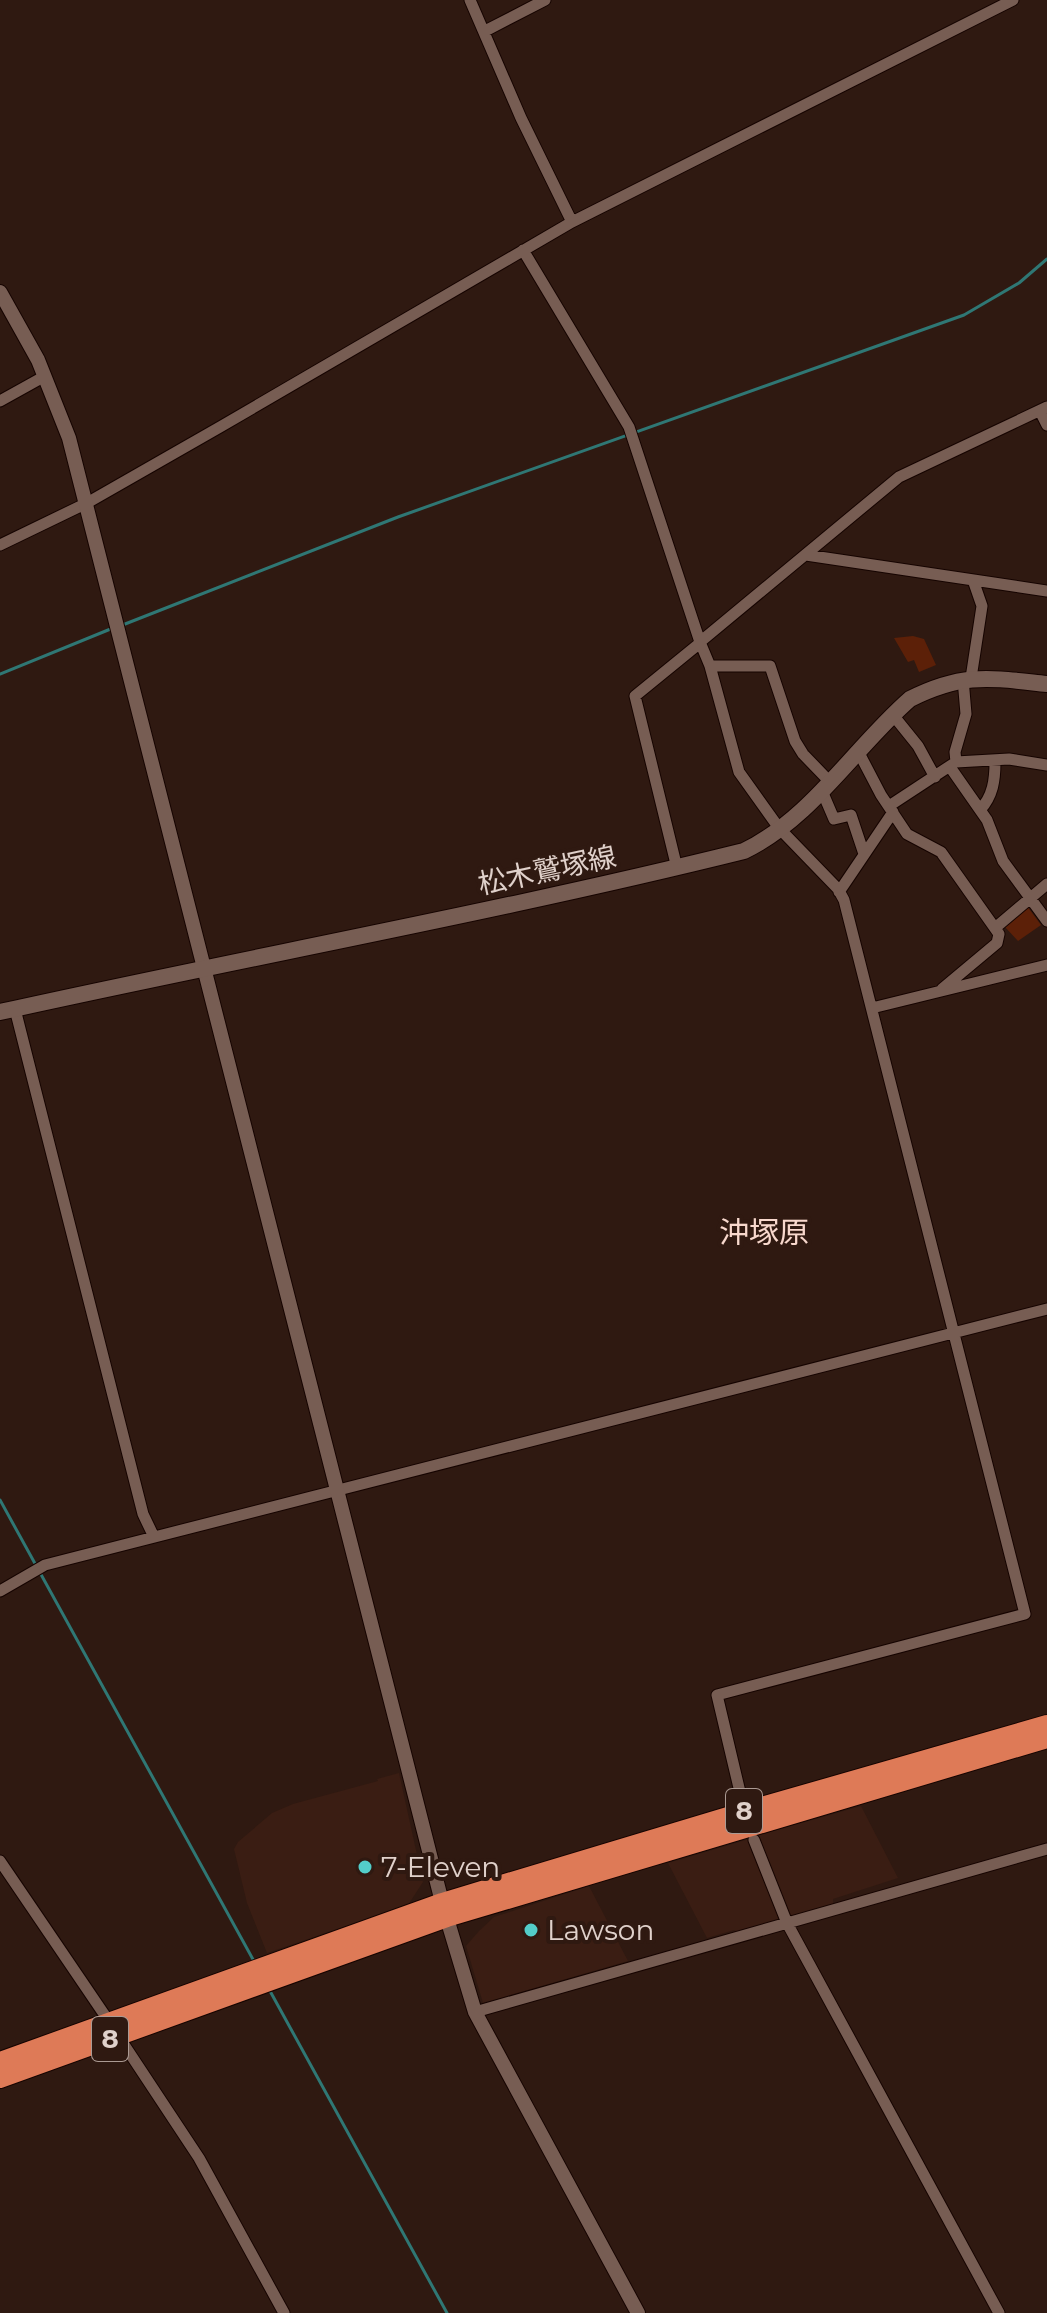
<svg xmlns="http://www.w3.org/2000/svg" width="1047" height="2313" font-family="Montserrat,'Noto Sans JP',sans-serif">
<style>
.built{fill:#3a1d13}
.green{fill:#5c2008}
.lines{fill:none;stroke-linecap:round;stroke-linejoin:round}
.stream{stroke:#2f7774;stroke-width:3}
.minor-casing{stroke:#160401;stroke-width:13}
.tertiary-casing{stroke:#160401;stroke-width:16}
.secondary-casing{stroke:#160401;stroke-width:18}
.trunk-casing{stroke:#160401;stroke-width:20}
.minor{stroke:#775d53;stroke-width:11}
.tertiary{stroke:#775d53;stroke-width:14}
.secondary{stroke:#775d53;stroke-width:16}
.trunk{stroke:#de7a57;stroke-width:18}
.poi-dot{fill:#53cdc9;stroke:#2f1911;stroke-width:3}
.labels{text-anchor:middle;stroke-width:8;stroke-linejoin:round;paint-order:stroke}
.shield{fill:#2f1911;stroke:#ab9a93;stroke-width:2}
.shield-label{font-size:26px;font-weight:bold;fill:#e0d1cb}
.street-label{font-size:28px;fill:#e0d1cb;stroke:#2f1911}
.poi-label{font-size:28px;fill:#e0d1cb;stroke:#2f1911;text-anchor:start}
.neighbourhood-label{font-size:30px;fill:#f8d8cd;stroke:#2f1911}
</style>
<rect width="100%" height="100%" fill="#2f1911"/>
<path class="built" d="M399,1773l24,109 -15,23 -141,48 -20,-50 -13,-54 4,-7 34,-29 21,-9 85,-23 -1,-2z
M861,1806l37,72 -65,21v6l-42,13 -35,-82z
M749,1839l33,80 -41,14 -7,-3 -27,8 -39,-75z
M589,1886l39,75 -145,42 -17,-57 13,-15 15,-14z"/>
<path class="green" d="M913,636l11,3 12,26 -17,7 -5,-12 -6,2 -14,-24z
M1027,906l14,19 -23,16 -13,-14z"/>
<g class="lines">
<path class="stream" d="M120,626l278,-109 566,-202 55,-32 28,-24
M0,674l113,-46
M0,1500l255,463
M270,1991l177,322"/>
<defs>
<path id="minor" d="M470,0l51,118 51,104
M485,31l60,-31
M523,250l106,177 71,215 10,24 29,106 40,56 59,61 6,11 181,714 -308,81 23,97
M0,401l45,-25
M1040,411l7,14
M0,545l87,-42 133,-76 352,-205 441,-222
M806,555l241,36
M700,642l199,-165 148,-70
M710,666h60l25,75 8,13 27,28
M971,678l11,-72 -9,-26
M893,715l25,31 17,31
M858,751l23,44 26,39 34,18 58,82 -2,9 -55,46
M956,762l-1,-10 11,-38 -3,-35
M950,767l37,53 16,41 44,60
M822,791l12,28 17,-4 13,39
M889,806l67,-44 53,-3 38,6
M980,810c13,-14 15,-30 15,-48
M677,868l-42,-172 65,-53
M839,892l54,-80
M995,928l52,-44
M872,1008l175,-43
M15,1009l128,505 11,23
M0,1591l45,-26 1002,-256
M754,1840l33,83 212,390
M0,1861l108,159
M475,2012l572,-163
M119,2037l80,121 85,155"/>
<path id="tertiary" d="M0,292l38,68 31,78 373,1464 33,110 163,301"/>
<path id="secondary" d="M0,1012c248,-55 498,-100 744,-161 68,-33 110,-103 166,-152 54,-27 80,-21 137,-15"/>
<path id="trunk" d="M0,2061l442,-159 292,-88 313,-90
M0,2079l447,-161 600,-179"/>
</defs>
<use href="#minor" class="minor-casing"/>
<use href="#tertiary" class="tertiary-casing"/>
<use href="#secondary" class="secondary-casing"/>
<use href="#trunk" class="trunk-casing"/>
<use href="#minor" class="minor"/>
<use href="#tertiary" class="tertiary"/>
<use href="#secondary" class="secondary"/>
<use href="#trunk" class="trunk"/>
</g>
<g class="poi-dot">
<circle cx="365" cy="1867" r="8"/>
<circle cx="531" cy="1930" r="8"/>
</g>
<g class="labels">
<g class="shield">
<rect x="726" y="1789" width="36" height="44" rx="6"/>
<rect x="92" y="2017" width="36" height="44" rx="6"/>
</g>
<g class="shield-label">
<text x="744" y="1820">8</text>
<text x="110" y="2048">8</text>
</g>
<g class="street-label">
<text transform="translate(547 870) rotate(-12)" y="10">松木鷲塚線</text>
</g>
<g class="poi-label">
<text x="381" y="1877">7-Eleven</text>
<text x="547" y="1940">Lawson</text>
</g>
<g class="neighbourhood-label">
<text x="764" y="1243">沖塚原</text>
</g>
</g>
</svg>
